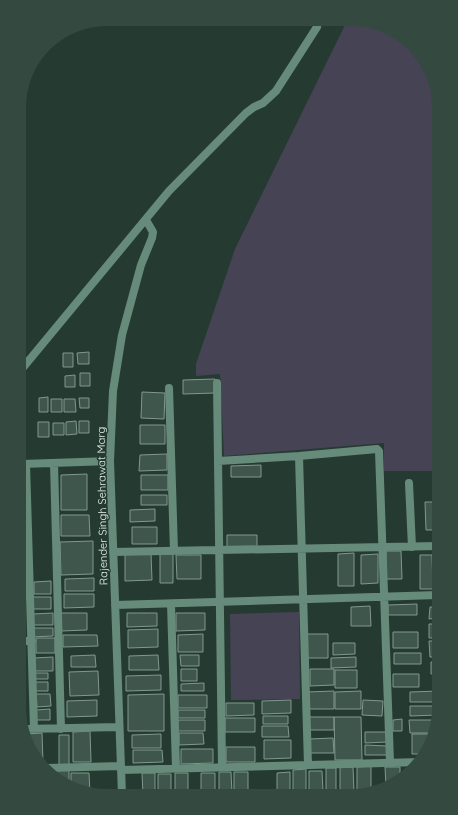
<svg xmlns="http://www.w3.org/2000/svg" width="458" height="815" font-family="Quicksand,sans-serif">
<style>
.green{fill:#464355}
.building{fill:#3f564c;stroke:#80988d}
.lines{fill:none;stroke-linecap:round;stroke-linejoin:round}
.minor{stroke:#678b7a;stroke-width:8}
.labels{text-anchor:middle;stroke-width:3;stroke-linejoin:round;paint-order:stroke}
.street-label{font-size:11px;fill:#e5f2eb;stroke:#253b31}
</style>
<rect width="100%" height="100%" fill="#253b31"/>
<path class="green" d="M347,21h21l41,20 25,38 3,392h-53v-28l-160,13 -4,-82 -24,2v-12l39,-115z
M299,612l1,87 -69,1 -1,-86z"/>
<path class="building" d="M89,352v12h-11l-1,-11z
M63,353h10v14h-10z
M80,373h10v13h-10z
M75,375v12h-10v-11z
M215,379v14l-32,1v-14z
M142,392l23,1 -1,26 -23,-1z
M48,397v15h-9v-14z
M79,398h10v10h-9z
M51,399h11v13h-11z
M64,399h11l1,13h-12z
M76,421l1,13 -11,1v-13z
M79,421h10v12h-10z
M38,422h11v15h-11z
M53,423h11v12h-11z
M140,425h25v19h-25z
M167,454v16l-28,1 1,-16z
M261,465v12h-30v-11z
M87,474v36h-26v-35z
M141,475h27v15h-27z
M141,495h26v10h-26z
M425,502h12v28h-11z
M155,509v12l-25,1v-12z
M61,515h28l1,21h-29z
M132,527h25v17h-25z
M227,535h30v13l-30,1z
M93,541v33l-32,1 -1,-33z
M386,551h15l1,28h-16z
M354,553v33h-16v-32z
M125,554h26l1,26 -27,1z
M160,554h13v29h-13z
M378,554v29l-17,1v-29z
M176,555h25v24h-24z
M420,555h12l1,34h-13z
M94,578v13h-29v-12z
M51,581v13h-17v-12z
M64,594h30v13l-30,1z
M31,597h20v12h-20z
M417,604v11h-29v-10z
M370,606l1,20h-20v-19z
M430,607h8v11l-9,1z
M53,613v12h-20v-11z
M61,613h26v17l-26,1z
M127,613h30v13l-30,1z
M176,613h29v17l-29,1z
M429,624h9v14h-9z
M32,628h21v8l-21,1z
M158,629v18l-30,1v-18z
M393,632h25v16h-25z
M203,634v18h-25v-17z
M306,634h22v24h-22z
M63,635h34l1,11 -35,1z
M36,638h19v15h-19z
M429,641h9v16h-8z
M333,643h22v11l-22,1z
M394,653h27v11h-27z
M95,655l1,12h-25v-11z
M158,655l1,15h-30v-14z
M180,655h19v11h-18z
M53,657v14h-19v-13z
M356,657v10l-25,1v-10z
M431,662h7l1,12h-8z
M181,669h16v12h-16z
M310,669h24v16l-24,1z
M335,670h22v18h-22z
M98,671l1,24 -29,1 -1,-24z
M35,673h13v6h-13z
M393,674h26v13h-26z
M161,675v15l-35,1v-15z
M35,682h13v9h-13z
M204,683v8h-23v-7z
M334,691v18h-27v-17z
M361,691v18h-26v-17z
M439,691v11h-29v-10z
M36,694h14l1,12 -14,1z
M164,694v37h-36v-36z
M178,695h29v13h-29z
M97,700v16l-30,1v-16z
M291,700v13l-29,1v-13z
M363,700l20,1 -1,15 -20,-1z
M226,703h28v12l-28,1z
M410,706h29v8l-1,1 -28,1z
M50,709v11h-14v-10z
M178,710h27v8h-27z
M263,716h25v8h-25z
M307,717h27v13h-27z
M334,717h27l1,43h-27z
M225,718h30v14h-30z
M402,719v12h-9v-11z
M178,720h27v11h-27z
M409,720h25v7l-2,6h-22z
M262,726h26l1,11h-27z
M90,731l1,31h-18v-30z
M365,732h22v10l-22,1z
M42,733l1,30 -18,-24v-5z
M179,733h24l1,11 -25,1z
M161,734v14h-29v-13z
M412,734h19l-7,20h-12z
M59,735h10v31h-10z
M333,738l1,15h-25v-14z
M264,740h27v18l-27,1z
M365,745l22,1v9h-22z
M226,747h29v15h-29z
M181,749h32v14l-32,1z
M133,750h29l1,12 -30,1z
M371,766v25l-14,1v-25z
M340,767h13l1,25h-14z
M385,767h15v9l-14,11z
M326,768h10v24h-10z
M306,769v23h-13v-22z
M69,770v14l-13,-5v-8z
M309,771h13l1,21h-14z
M219,772h12l1,21h-13z
M234,772h14v21h-14z
M290,772v20l-13,1v-20z
M71,773h18l1,20 -19,-8z
M142,773h13v21l-12,1z
M175,773h13v21h-13z
M201,773h14v21h-14z
M158,774h13v20h-13z"/>
<g class="lines">
<path class="minor" d="M21,370l148,-179 77,-78 8,-6 9,-4 13,-12 41,-64
M217,383l5,384
M169,388l5,163
M299,456l9,309
M218,461l81,-5 78,-7 2,2 11,311
M54,463l7,266
M22,464l88,-3
M26,464l8,265
M409,483l3,64
M113,552l325,-6
M171,604l5,164
M115,605l323,-10
M23,641h9
M24,729l95,-2
M47,768l74,-2
M121,770l300,-8
M122,795l-12,-334 3,-70 9,-56 19,-70 11,-27 1,-6 -7,-12"/>
</g>
<g class="labels">
<g class="street-label">
<text transform="translate(102 506) rotate(-91)" y="4">Rajender Singh Sehrawat Marg</text>
</g>
</g>
<path d="M0 0H458V815H0ZM107 26H351A81 81 0 0 1 432 107V708A81 81 0 0 1 351 789H107A81 81 0 0 1 26 708V107A81 81 0 0 1 107 26Z" fill="#344a40" fill-rule="evenodd"/>
</svg>
